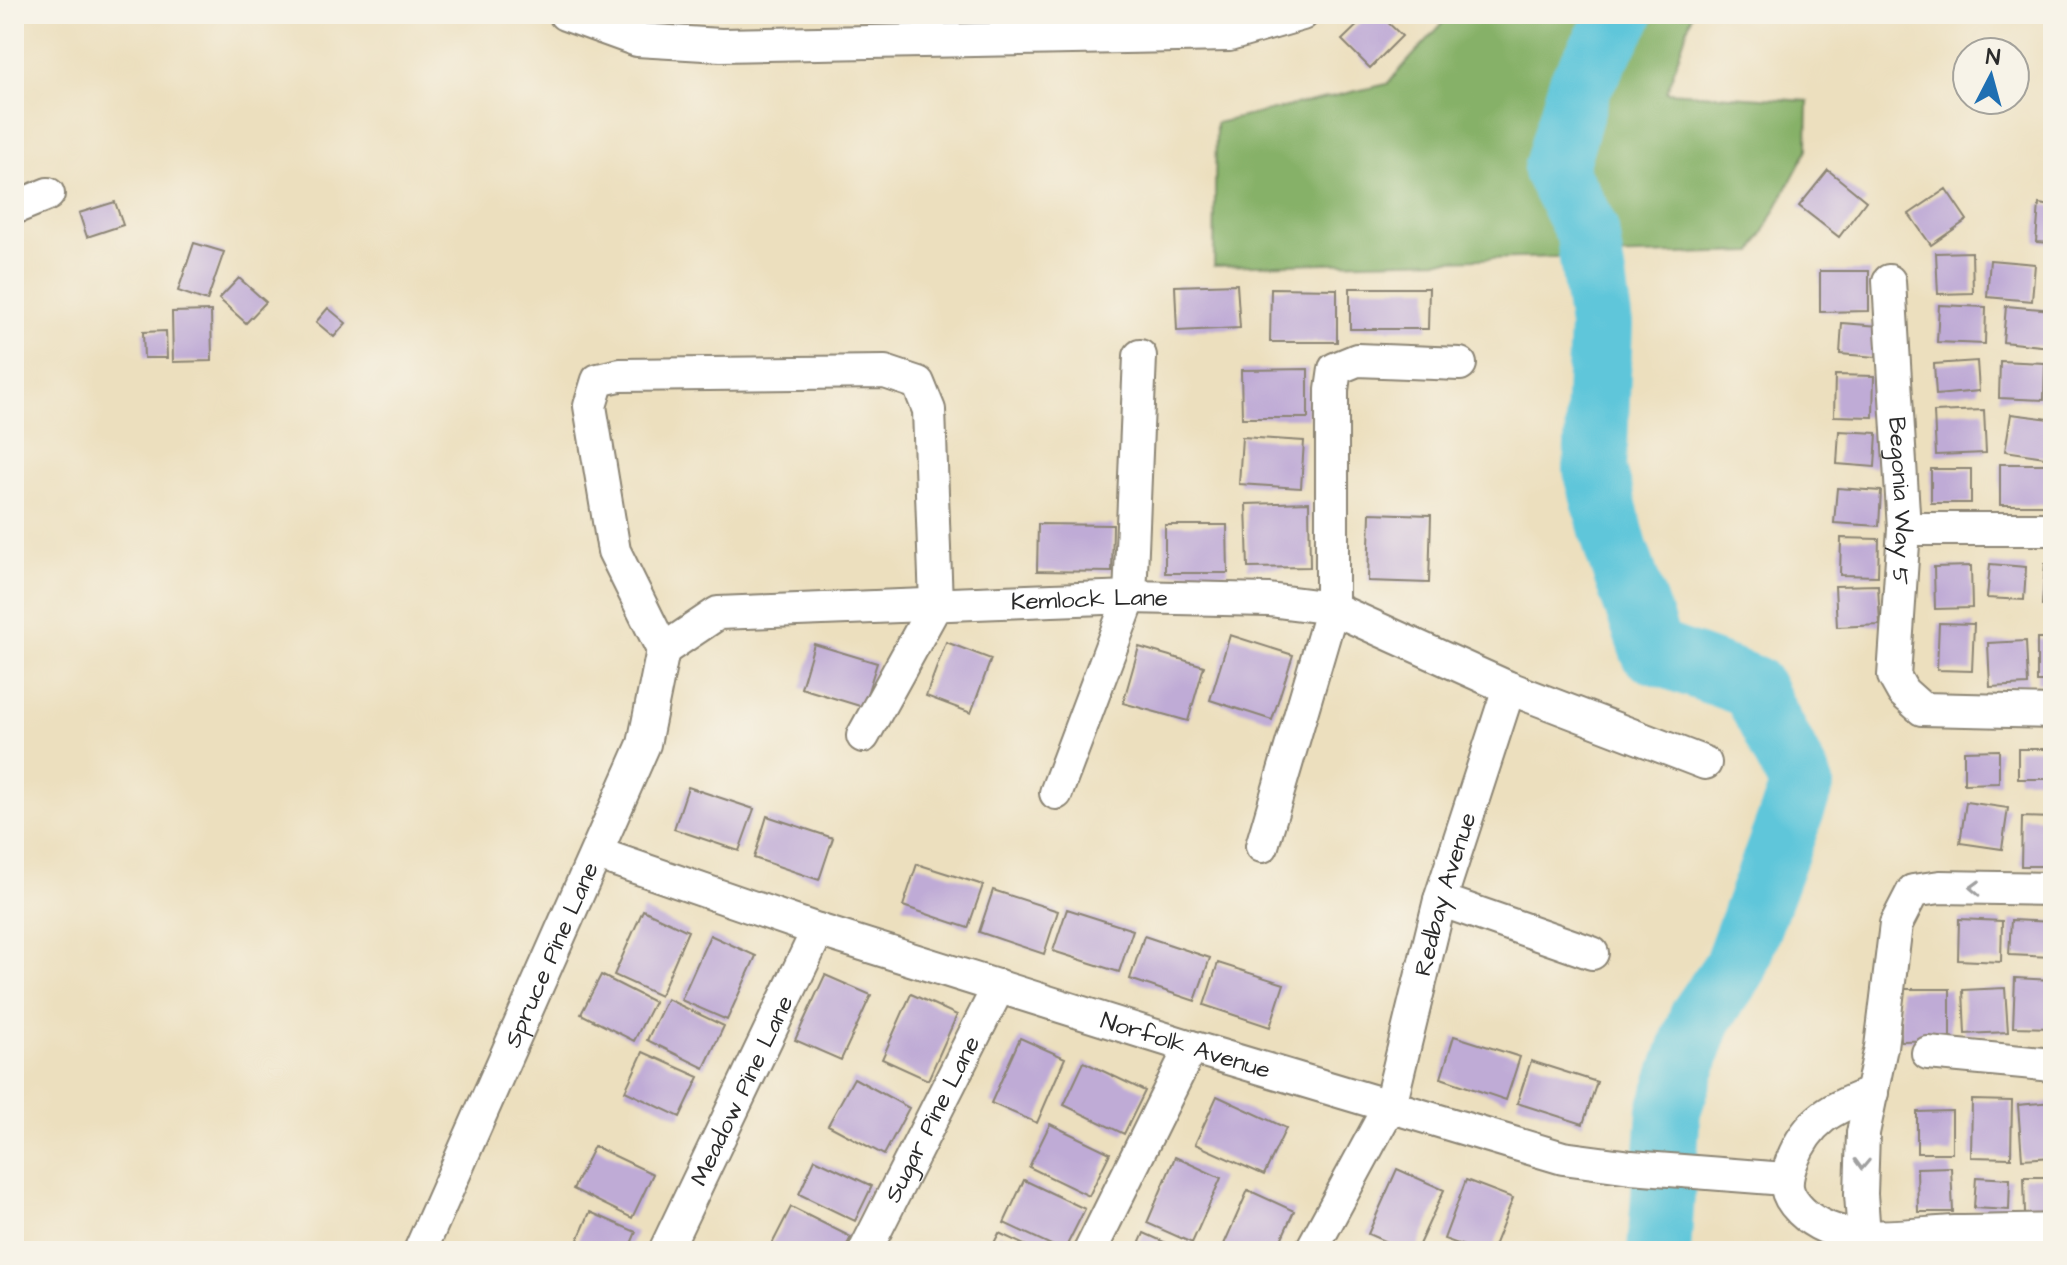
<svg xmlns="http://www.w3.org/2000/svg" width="2067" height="1265" font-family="'Architects Daughter',sans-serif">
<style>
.forest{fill:#86b168;stroke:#586e4a;stroke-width:2}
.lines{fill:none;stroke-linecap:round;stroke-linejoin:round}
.river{stroke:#5ec6da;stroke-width:64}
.building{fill:#bfabd6}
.street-casing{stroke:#8c8574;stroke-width:36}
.street{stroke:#fff;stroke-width:32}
.oneway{stroke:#a0a0a0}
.labels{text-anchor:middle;stroke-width:7;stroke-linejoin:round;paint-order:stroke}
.street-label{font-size:24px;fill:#2b2b2b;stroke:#f7f3e8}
</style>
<rect width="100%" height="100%" fill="#f7f3e8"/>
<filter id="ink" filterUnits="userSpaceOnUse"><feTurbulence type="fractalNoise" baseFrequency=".0125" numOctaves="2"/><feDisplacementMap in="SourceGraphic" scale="16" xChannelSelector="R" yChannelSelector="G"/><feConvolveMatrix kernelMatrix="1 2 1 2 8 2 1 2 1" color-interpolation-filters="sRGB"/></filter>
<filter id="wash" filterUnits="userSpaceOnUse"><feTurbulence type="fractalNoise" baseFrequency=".006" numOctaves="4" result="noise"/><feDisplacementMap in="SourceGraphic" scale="32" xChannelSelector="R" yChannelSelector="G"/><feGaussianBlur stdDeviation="1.8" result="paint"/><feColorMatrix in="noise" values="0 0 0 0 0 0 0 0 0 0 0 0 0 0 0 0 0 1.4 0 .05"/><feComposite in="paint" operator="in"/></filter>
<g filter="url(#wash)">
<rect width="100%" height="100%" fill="#ecdfbe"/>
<path class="forest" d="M1451,14h241l-25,78 141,9 -1,49 -54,102 -539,14 2,-143 171,-39z"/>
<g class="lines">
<path class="river" d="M1622,14l-42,71 -25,85 32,61 14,94 -6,145 21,78 36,103 100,36 50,98 -68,184 -33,48 -32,93 -10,141"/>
</g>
<g id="blocks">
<path class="building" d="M1369,14h10l23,22 -32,32 -28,-28z
M1828,170l38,31 -27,36 -40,-31z
M1946,189l21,31 -36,25 -22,-31z
M115,202l8,23 -36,12 -8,-24z
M2039,204l14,2v37l-17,-1z
M194,243l30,9 -17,49 -29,-10z
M1972,252l1,41 -35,1 -2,-41z
M1990,260l45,4 -3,37 -45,-4z
M1820,271h49v40l-49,1z
M239,278l27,24 -20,21 -27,-24z
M1237,284l3,44 -63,3 -2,-45z
M1271,288l66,1v53h-67z
M1350,288h79l-1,41h-78z
M1939,305l47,2 -1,37 -48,-2z
M2006,306l47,4 -3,37 -47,-5z
M328,308l18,15 -12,14 -18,-15z
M211,311l1,50 -39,1 -1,-50z
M1842,323l37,3 -3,31 -36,-3z
M166,331l1,27h-23l-1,-26z
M1977,361l2,30 -43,4 -2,-31z
M2000,361l45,2 -1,37 -45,-2z
M1308,369v49h-66l-1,-48z
M1835,375l39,1 -1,41 -39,-1z
M1984,410l2,43 -50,2 -2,-43z
M2011,414l39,5 -5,38 -40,-6z
M1839,431l38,2 -2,34 -38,-3z
M1242,437l62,4 -3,47 -62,-4z
M2000,464h45v41h-45z
M1931,469h40v34h-40z
M1837,488l44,3 -2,35 -45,-3z
M1309,502l1,65 -62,1 -2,-64z
M1370,513l61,2 -2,68 -61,-2z
M1038,524l75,1 -1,47 -75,-1z
M1165,525h62l1,48h-63z
M1841,538l38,1 -1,37 -38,-1z
M1990,564l36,3 -2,33 -37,-2z
M2045,564l8,1v41l-11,-1z
M1971,566l1,42 -37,1 -1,-42z
M1878,585l2,40 -43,2 -2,-41z
M1939,623l35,1 -2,47 -35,-1z
M1230,635l63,20 -21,65 -62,-20z
M2037,639h16v43h-16z
M2026,641l2,44 -38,2 -2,-44z
M946,642l45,17 -20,54 -45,-17z
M814,644l63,19 -14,44 -62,-19z
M1139,647l65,19 -16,55 -65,-18z
M2018,749h35v30h-35z
M1999,750v33l-35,1v-33z
M688,787l66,22 -15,42 -65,-22z
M1966,802l42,6 -6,41 -42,-6z
M767,816l66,22 -14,42 -65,-22z
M2022,817l31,1v48h-32z
M917,864l66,21 -15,43 -65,-22z
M993,890l65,21 -14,43 -65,-22z
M1067,909l66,21 -14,42 -66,-21z
M643,910l45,21 -28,65 -46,-21z
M1959,919l43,2 -1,41 -43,-2z
M2011,920l42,2v35l-44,-2z
M710,935l46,21 -29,64 -46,-20z
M1144,936l66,22 -15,43 -65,-22z
M1218,963l66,21 -14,43 -66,-22z
M601,975l53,27 -20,39 -53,-27z
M825,975l46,20 -30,65 -46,-20z
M2015,978l38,2v48l-40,-1z
M2005,988l3,44 -43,2 -2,-44z
M1900,989h50v51l-49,1z
M911,994l46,21 -29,65 -46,-21z
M667,999l57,27 -20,42 -57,-28z
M1454,1036l66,21 -14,43 -65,-22z
M1020,1038l45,20 -28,65 -46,-20z
M643,1052l56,25 -19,40 -55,-26z
M1531,1061l66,21 -14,42 -66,-21z
M1084,1062l61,29 -21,43 -60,-29z
M854,1078l55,30 -25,47 -56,-30z
M1217,1096l69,32 -22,47 -69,-31z
M1972,1100l40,1 -1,57 -40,-1z
M2053,1102v55l-31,2 -4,-54z
M1952,1111v42h-35v-41z
M1050,1124l60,29 -21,43 -60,-29z
M594,1146l59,28 -21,44 -59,-29z
M1175,1157l46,21 -29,65 -45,-20z
M815,1159l57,27 -17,35 -56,-27z
M1951,1167l2,45h-35l-1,-44z
M1397,1169l47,21 -28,61h-9l-39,-17z
M1976,1177l34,2 -1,31 -35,-2z
M2024,1177h29v37h-28z
M1024,1180l61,29 -21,42 -60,-28z
M1466,1180l47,18 -21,53h-14l-34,-12z
M1248,1190l46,21 -18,40h-55z
M791,1207l60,30 -7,14h-58l-14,-7z
M590,1212l46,20 -8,19h-55z
M999,1233l38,18h-47z
M1144,1233l40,18h-48z"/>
</g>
</g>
<g filter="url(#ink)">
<use href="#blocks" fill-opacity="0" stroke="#8c8574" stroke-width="2"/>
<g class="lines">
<defs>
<g id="street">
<path d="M565,14l72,26 84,5 508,-10 73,-21"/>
<path d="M14,208l34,-14"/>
<path id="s1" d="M1889,281l15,248 -10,147 9,16 19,17 131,3"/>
<path d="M1904,529h149"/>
<path id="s2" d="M663,650l55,-37 412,-16 139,3 63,8 177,80 196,75"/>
<path d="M663,650l-49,-99 -24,-145 8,-26 22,-5 265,-3 33,11 11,27 7,194 -73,132"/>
<path d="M1056,793l74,-196 10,-241"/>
<path d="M1262,846l70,-238v-218l3,-21 22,-9 103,4"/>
<path id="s3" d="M598,854l220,76 373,117 372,111 68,9 154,12"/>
<path d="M1440,900l152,53"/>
<path d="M1928,1053l125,12"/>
<path d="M1872,1093c-39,15 -64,26 -80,68 -8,22 -8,33 9,50 39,38 104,23 154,21 32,0 65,-1 98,-2"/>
<path d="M1864,1236l-3,-42 2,-61 18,-86 15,-123 17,-33 27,-4 113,2"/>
<path id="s4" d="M420,1251l224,-507 19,-94"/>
<path id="s5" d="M665,1251l153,-321"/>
<path id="s6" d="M865,1251l134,-265"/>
<path d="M1090,1251l101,-204"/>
<path id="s7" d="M1311,1251l79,-146 50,-205 69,-212"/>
</g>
</defs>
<use href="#street" class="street-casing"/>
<use href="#street" class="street"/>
</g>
<defs><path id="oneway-chevron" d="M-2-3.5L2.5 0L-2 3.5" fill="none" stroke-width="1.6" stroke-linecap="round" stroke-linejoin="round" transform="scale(2)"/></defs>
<g class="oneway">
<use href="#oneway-chevron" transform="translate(1975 888) rotate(-178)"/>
<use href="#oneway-chevron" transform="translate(1862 1164) rotate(92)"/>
</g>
</g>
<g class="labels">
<g class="street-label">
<text dy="8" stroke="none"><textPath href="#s1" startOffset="220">Begonia Way 5</textPath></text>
<text dy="8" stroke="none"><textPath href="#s2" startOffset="438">Kemlock Lane</textPath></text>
<text dy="8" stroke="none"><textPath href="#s7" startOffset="384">Redbay Avenue</textPath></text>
<text dy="8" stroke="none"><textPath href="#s4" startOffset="324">Spruce Pine Lane</textPath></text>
<text dy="8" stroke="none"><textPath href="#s3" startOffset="618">Norfolk Avenue</textPath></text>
<text dy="8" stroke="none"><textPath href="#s5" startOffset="178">Meadow Pine Lane</textPath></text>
<text dy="8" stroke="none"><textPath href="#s6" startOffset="148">Sugar Pine Lane</textPath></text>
</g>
</g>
<rect width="2067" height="1265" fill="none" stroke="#f7f3e8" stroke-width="48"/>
<g transform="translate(1991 76) rotate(6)"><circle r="38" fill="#f7f3e8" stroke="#a5a39c" stroke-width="2"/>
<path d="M0-6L14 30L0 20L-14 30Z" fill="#1f6fb2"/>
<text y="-12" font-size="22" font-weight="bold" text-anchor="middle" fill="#2b2b2b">N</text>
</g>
</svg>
